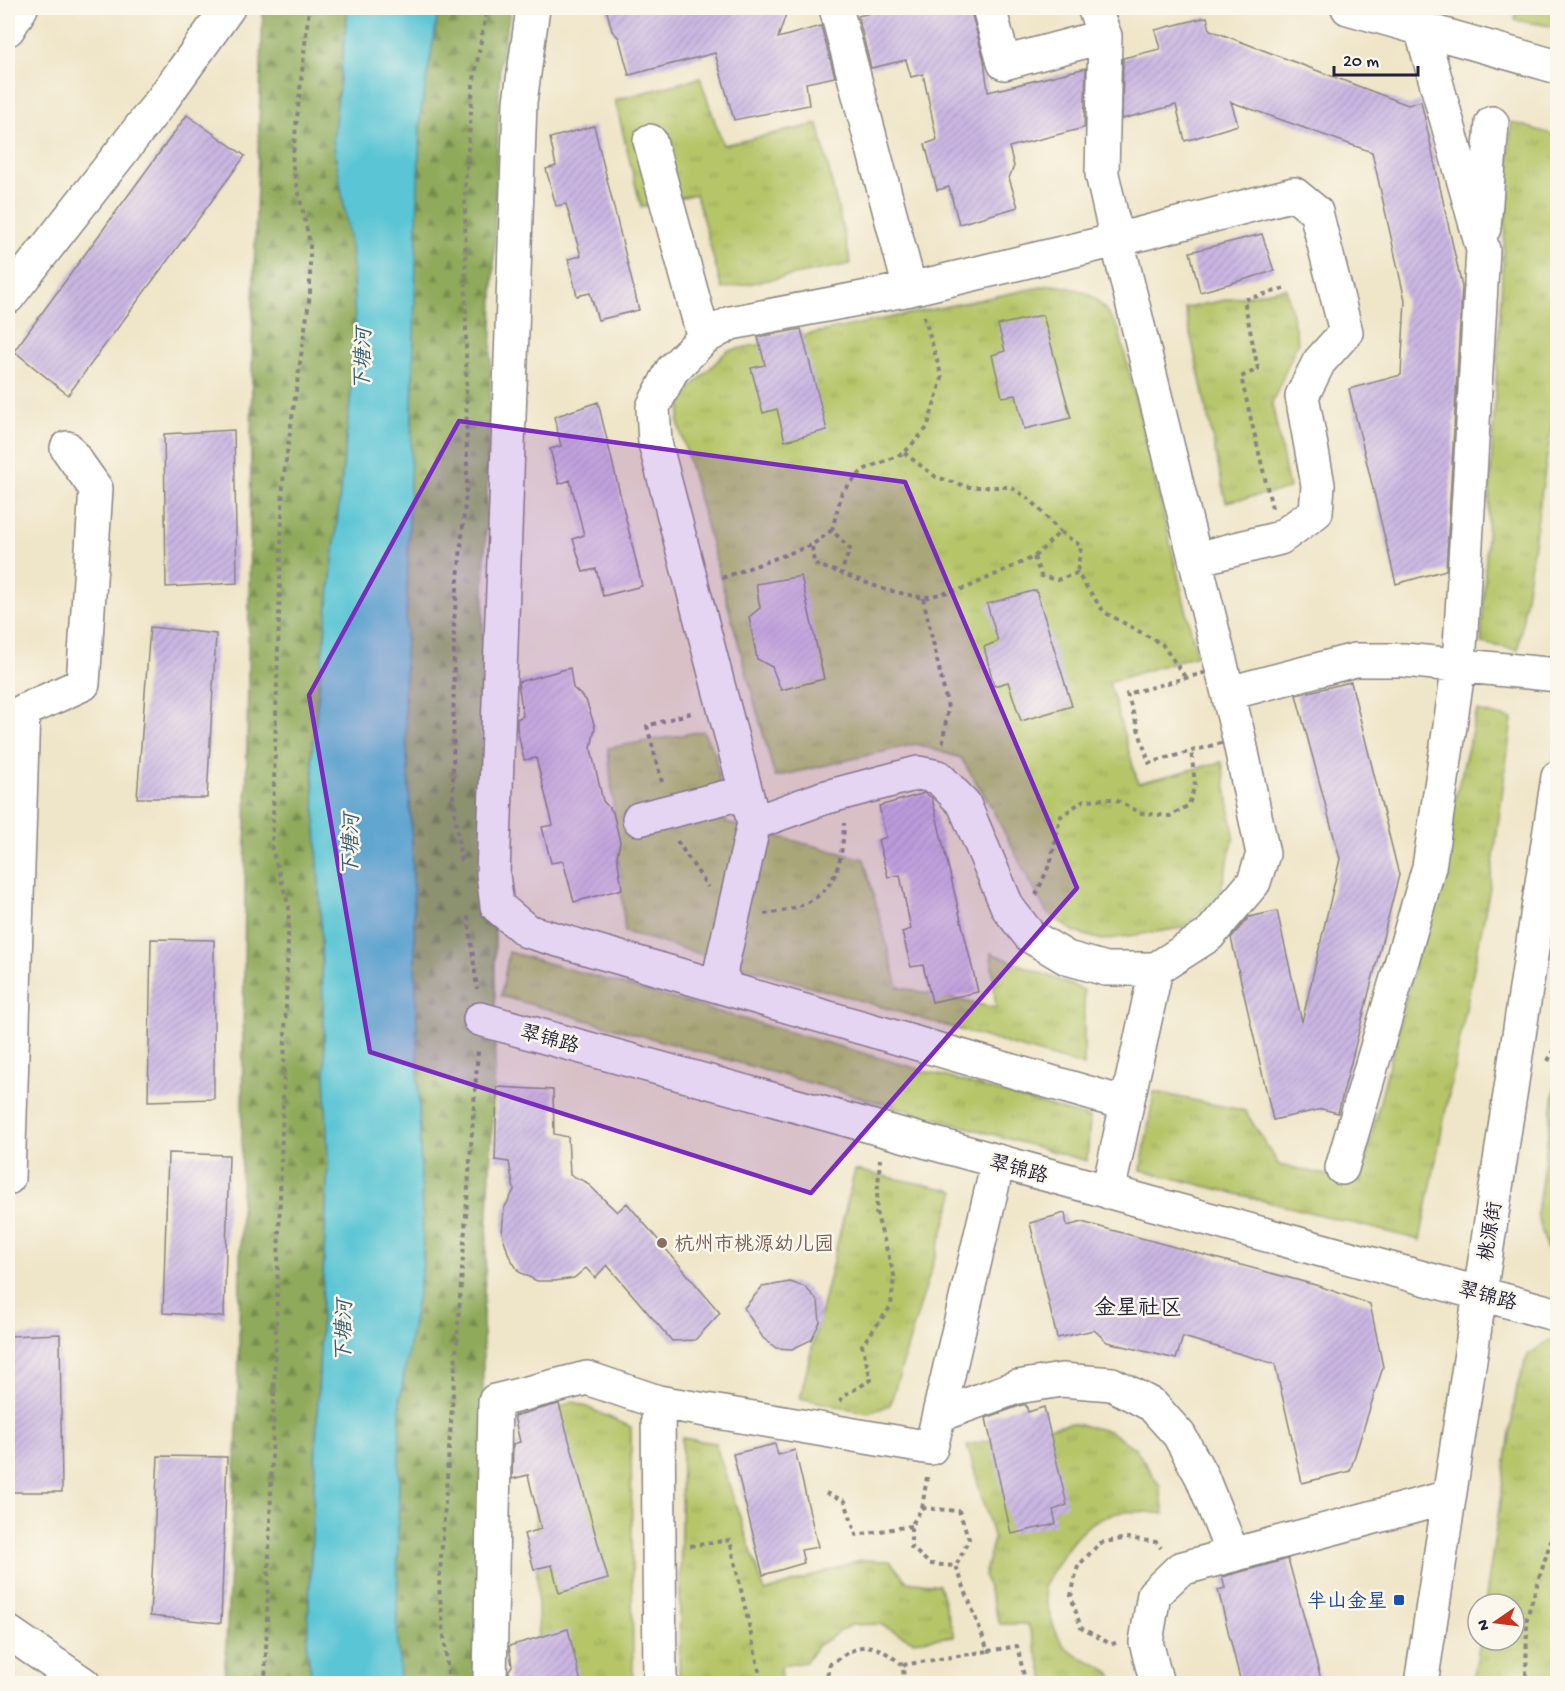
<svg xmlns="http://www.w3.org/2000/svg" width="1565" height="1691" font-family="'Gochi Hand','LXGW WenKai TC',sans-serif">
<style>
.grass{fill:url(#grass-tufts);stroke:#6c7452;stroke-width:1.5}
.forest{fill:url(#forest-firs);stroke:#59664c;stroke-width:1.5}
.water{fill:#5ac5d4;stroke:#3e7488;stroke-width:1.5}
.building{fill:url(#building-hatch)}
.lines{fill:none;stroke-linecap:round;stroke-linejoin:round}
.minor-casing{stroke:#888482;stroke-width:36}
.major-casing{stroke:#888482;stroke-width:36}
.path{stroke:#888482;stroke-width:4;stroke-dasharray:4.5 4.5;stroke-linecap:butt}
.minor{stroke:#fff;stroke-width:33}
.major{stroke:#fff;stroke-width:33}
.marked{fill:#7b2cbf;fill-opacity:0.2;stroke:#7b2cbf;stroke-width:4.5;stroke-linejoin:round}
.education-dot{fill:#8d6e63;stroke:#fbf7ec;stroke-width:2}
.transit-dot{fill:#1a4fb4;stroke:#fbf7ec;stroke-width:2}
.labels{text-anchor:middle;stroke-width:5;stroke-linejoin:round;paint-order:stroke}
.street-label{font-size:20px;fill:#22223b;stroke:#fbf7ec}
.education-label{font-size:20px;fill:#785e54;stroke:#fbf7ec;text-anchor:start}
.transit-label{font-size:20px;fill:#164399;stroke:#fbf7ec;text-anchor:end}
.water-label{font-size:21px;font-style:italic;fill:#365b71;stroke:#fbf7ec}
.quarter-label{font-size:22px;fill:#22223b;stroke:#fbf7ec}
</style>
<defs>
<pattern id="grass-tufts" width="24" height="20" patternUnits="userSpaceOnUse" patternTransform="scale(1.5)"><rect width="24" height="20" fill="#b5c568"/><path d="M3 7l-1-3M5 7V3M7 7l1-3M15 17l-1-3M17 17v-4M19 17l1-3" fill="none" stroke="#9ba95b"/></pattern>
<pattern id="forest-firs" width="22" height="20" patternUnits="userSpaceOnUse" patternTransform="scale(1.5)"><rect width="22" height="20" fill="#90aa5c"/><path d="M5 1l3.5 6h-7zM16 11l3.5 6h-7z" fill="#758a4d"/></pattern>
<pattern id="building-hatch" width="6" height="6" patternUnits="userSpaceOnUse" patternTransform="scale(1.5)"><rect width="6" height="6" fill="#cab6e2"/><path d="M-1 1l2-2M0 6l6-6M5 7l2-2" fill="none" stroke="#ad9cc3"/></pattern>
</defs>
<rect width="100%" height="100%" fill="#fbf7ec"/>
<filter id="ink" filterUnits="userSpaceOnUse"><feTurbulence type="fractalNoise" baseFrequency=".0167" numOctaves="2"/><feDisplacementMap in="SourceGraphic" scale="12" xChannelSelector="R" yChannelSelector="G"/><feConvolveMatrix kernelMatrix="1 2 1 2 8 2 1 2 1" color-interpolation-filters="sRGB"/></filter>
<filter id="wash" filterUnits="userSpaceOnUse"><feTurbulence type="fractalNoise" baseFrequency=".008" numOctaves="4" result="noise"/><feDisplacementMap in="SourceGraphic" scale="24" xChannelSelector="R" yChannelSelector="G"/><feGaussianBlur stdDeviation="1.35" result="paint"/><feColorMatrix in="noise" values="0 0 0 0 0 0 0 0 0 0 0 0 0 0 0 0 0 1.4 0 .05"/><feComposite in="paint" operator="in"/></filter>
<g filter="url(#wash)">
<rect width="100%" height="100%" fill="#efe5c8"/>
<path class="grass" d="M1516,8h41v19l-42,-7z
M700,78l23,67 95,-21 33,140 -129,25 -26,-95 -55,13 -26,-107z
M1511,122l47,14 -1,254 -39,260 -37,-7z
M1051,285c41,5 46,11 68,45l78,325 -88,27 29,101 84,-21 12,74 -14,58 -38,34 -80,12 -27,-8 -29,-20 -57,-109 -28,-45 -45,-14 -141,33 -97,-355 6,-27 43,-44z
M1286,288l12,54 -26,61 17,86 -63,13 -41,-194z
M1477,711l35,8 -22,168 -70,353 -279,-70 13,-78 91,19 34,54 81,17z
M703,731l12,23 11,69 138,36 34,128 98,21 -5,-55 93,37v76l-459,-134 -17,-184z
M509,952l581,166 -3,43 -586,-165z
M1557,1073v132l-10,45 -10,-37z
M855,1170l100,21 -65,214 -21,8 -69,-15z
M1550,1340l8,3 -1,340h-84l7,-43h34v-36h-29l32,-218 11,-31z
M573,1401l58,26 2,256h-93l-7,-263z
M1070,1423l39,8 26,17 24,37 5,29c-72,-12 -88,18 -121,73 4,18 11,50 24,62 17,14 40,13 49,34h-70l-18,-59h-28l-16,-48 10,-37 -27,-94z
M682,1438l33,5 50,149 95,-32 30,1 16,20 33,4 15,51 -41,5 -33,-17 -30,1 -33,21 -11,16 -25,4 2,17h-104z"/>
<path class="forest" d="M263,8h85l-15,132 19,114 4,92 -44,408 8,147 8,263 -21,485 6,34 -89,1 14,-270 15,-1113z
M439,8h72l-11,55 -20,665 15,207v133l-12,247v368l-83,1 -3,-64 3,-222 23,-136 -11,-417 -8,-147 16,-581z"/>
<path class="water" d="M348,8h91l-19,109 -16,581 8,147 11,418 -23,135 -3,222 3,64 -87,-1 -6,-34 21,-485 -8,-263 -8,-147 44,-408 -4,-93 -19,-113z"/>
<g id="blocks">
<path class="building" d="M606,8h182l-10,30 43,-12 14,51 -29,6 3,22 -75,15 -19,-67 -86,22 -10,-37 -7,-7z
M890,8h70l11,3 13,49 4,32 98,-24 -2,60 -75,19 5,19 -5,12 9,29 -59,17 -10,-37 -12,3 -12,-46 12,-4 -14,-66 -12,3 -5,-17 -35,8 -13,-52z
M1207,17l3,13 198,75 13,-4 41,186 -16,283 -50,14 -47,-195 52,-14 4,-75 -33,-148 -141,-50 7,23 -53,16 -9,-36 -54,14 1,-61 37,-9 -5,-19z
M187,115l58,41 -177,239 -54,-44z
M594,126l45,184 -41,10 -8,-27 -13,3 -9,-37 13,-3 -15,-52 -10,2 -10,-37 10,-3 -6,-28z
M1262,234l12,37 -74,21 -10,-40z
M1043,315l28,103 -47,11 -8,-34 -14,2 -10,-42 13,-4 -7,-26z
M801,329l26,101 -42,11 -8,-32 -14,4 -12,-45 14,-3 -7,-28z
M598,402l44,184 -39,10 -7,-27 -13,3 -10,-33 11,-4 -14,-55 -11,4 -9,-35 11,-3 -7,-29z
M234,430l3,153 -71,4 -2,-153z
M801,576l23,103 -43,11 -9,-23 -15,-8 -8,-42 11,-9 -4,-24z
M1036,590l36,116 -51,15 -13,-39 -14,4 -10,-39 14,-6 -11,-37z
M150,627l66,7 -9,164h-70z
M570,668l3,20 13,12 9,27 -4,22 12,52 10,11 7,30 -3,14 5,33 -48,13 -11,-41 -12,2 -9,-36 11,-2 -17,-67 -12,2 -7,-31v-10l6,-3 -5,-34z
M1351,682l48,193 -61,238 -16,-4 -49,11 -42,-182 18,-21 28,-6 25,111 38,-163 -44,-164z
M925,793l7,5 46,194 -46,10 -9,-37 -12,2 -9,-35 9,-3 -11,-54 -12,2 -10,-37 8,-3 -7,-31z
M151,939l63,1v159l-66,2z
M497,1087l56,3 1,44 14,3 2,38 16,7 31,30 10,-9 93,110 -25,27 -23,1 -65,-76 -12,13 -9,-10 -12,10 -19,3h-18l-18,-9 -10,-16 -7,-23 2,-24 10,-19 -5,-28 -14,-2z
M168,1153l61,2 -5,162 -61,-4z
M1065,1213l2,13 15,-4 237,64 51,18 13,63 -33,104 -48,12 -27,-119 -92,-27 -7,22 -69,-17 -13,-12 -37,8 -27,-115z
M790,1282l15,5 13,14 2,21 -9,18 -19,9 -16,-1 -13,-10 -19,-30 18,-21z
M60,1334l2,158h-54v-156z
M559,1404l49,175 -49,14 -7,-28 -18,4 -10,-35 17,-5 -13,-54 -16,4 1,-35 7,-2 -6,-26z
M1022,1405h4l2,7 16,-5 23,98 -14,5 3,14 -45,10 -25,-116z
M775,1444l3,11 17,-5 23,97 -17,3 3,13 -41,12 -30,-121z
M158,1456l69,1 -6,166 -71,-7z
M1288,1559l34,124h-81l-23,-93 7,-2 -3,-11z
M568,1629l13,54h-72v-13l3,-4 -3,-20z"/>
</g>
</g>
<g filter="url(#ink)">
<use href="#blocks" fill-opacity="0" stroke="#888482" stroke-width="1.5"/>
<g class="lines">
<defs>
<path id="minor" d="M533,8l-13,94 -27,772 4,32 30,25 201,58
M836,8l74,281
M989,8l15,55 101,-27
M1094,8l11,28 -3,138 15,66 177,-46 22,18 30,120 -27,30 -17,34 16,89 -2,27 -36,26 -84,21
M1348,8l210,59
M650,141l54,197
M1484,228l8,-105
M8,297l154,-197 66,-92
M1229,693l126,-33h49l154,15
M639,819l107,-27
M754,823l69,-25 95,-25 20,4 26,27 44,104 22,28 37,22 39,11h50l53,-34 45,-53 9,-28 -24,-116 -122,-498 -207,49 -179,34 -27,15 -32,32 -19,37 2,36 99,380 -34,150 8,16 399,115
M480,1019l1078,296
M1342,1168l87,-301 30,-202 24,-415 -62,-222
M8,1178l15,-467 60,-27 13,-195 -29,-41
M1108,1192l48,-223
M939,1415l78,-28 45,-7 50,4 40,21 27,30 23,42 31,78
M490,1684l5,-283 92,-23 71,24
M660,1684l-2,-282 273,46 67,-286
M1157,1684l-11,-42 8,-48 26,-25 269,-72
M1421,1684l137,-907"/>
<path id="major" d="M8,29l13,-21
M8,1632l76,52"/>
</defs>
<use href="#minor" class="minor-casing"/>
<use href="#major" class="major-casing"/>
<path class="path" d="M924,316l18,62 -15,50 -23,25 -41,17 -21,22 -10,38 18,19 -9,24 42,16 40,9 43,-10 68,-31 26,-25 21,14 -4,27
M904,453l32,24 33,10h41l21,13 29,32
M1272,508l-31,-131 17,-8 -14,-69 42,-12
M832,530l-20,15 2,19 27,9
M1034,557l7,19 16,4 20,-7 27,39 58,32 24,34
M722,578l90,-33
M923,598l25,110 -6,39
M1222,668l17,70 -90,25 -22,-69z
M662,782l-15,-56 47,-14
M677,841l31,46
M461,861l-8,-63 1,-177 13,-139 -2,-293 8,-104 14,-77
M1036,895l15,-34 9,-44 24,-17 30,-1 27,14 29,3 19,-11 6,-21 -4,-34
M764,914c62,-8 78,-32 80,-91
M468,916l9,73
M1548,1061l10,-19
M840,1402l3,-6 28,-16 -9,-35 29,-39 3,-31 -18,-63 4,-53
M927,1477l-5,31 -11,18v21l19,17 26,2 32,85 29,-5 9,38
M826,1493l19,8 11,34 55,-9
M922,1508l37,3 10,28 -13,27
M690,1546l40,-6 32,144
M1116,1643l-5,1 -30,-16 -10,-32 7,-30 22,-23 27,-5 29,4 5,6
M903,1665l85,-14
M265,1684l24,-777 -17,-58 11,-368 27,-187v-51l-18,-80 17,-155
M449,1684l-10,-97 39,-537
M825,1684l5,-20c34,-23 40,-24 73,1l1,19
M1526,1684l1,-67 31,-99"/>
<use href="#minor" class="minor"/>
<use href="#major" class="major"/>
</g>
</g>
<path class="marked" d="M459,421l446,61 172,406 -266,305 -441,-141 -61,-357z"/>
<circle class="education-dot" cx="662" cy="1243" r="6"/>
<rect class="transit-dot" x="1393" y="1594" width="12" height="12" rx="3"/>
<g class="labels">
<g class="street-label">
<text transform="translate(550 1038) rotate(15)" y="7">翠锦路</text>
<text transform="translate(1019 1168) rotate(15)" y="7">翠锦路</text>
<text transform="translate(1489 1231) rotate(-81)" y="7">桃源街</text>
<text transform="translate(1488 1295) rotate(15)" y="7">翠锦路</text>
</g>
<g class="education-label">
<text x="674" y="1250">杭州市桃源幼儿园</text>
</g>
<g class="transit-label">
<text x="1387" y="1607">半山金星</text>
</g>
<g class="water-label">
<text transform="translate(362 359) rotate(-88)" y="7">下塘河</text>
<text transform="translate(350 845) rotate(-89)" y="7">下塘河</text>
<text transform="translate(343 1331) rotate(-89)" y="7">下塘河</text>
</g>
<g class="quarter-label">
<text x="1138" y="1314">金星社区</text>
</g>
</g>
<rect width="1565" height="1691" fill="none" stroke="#fbf7ec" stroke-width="30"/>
<g transform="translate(1496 1622) rotate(256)"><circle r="28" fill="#fbf7ec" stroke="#a4a2a5" stroke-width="1.5"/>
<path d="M0-4.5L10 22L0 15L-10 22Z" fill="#c8321e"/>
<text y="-9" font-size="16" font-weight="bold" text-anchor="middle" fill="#22223b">N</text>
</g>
<path d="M1334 66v9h84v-9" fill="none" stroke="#22223b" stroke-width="3"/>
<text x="1343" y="66" font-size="18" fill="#22223b" stroke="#fbf7ec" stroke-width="4.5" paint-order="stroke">20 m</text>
</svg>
